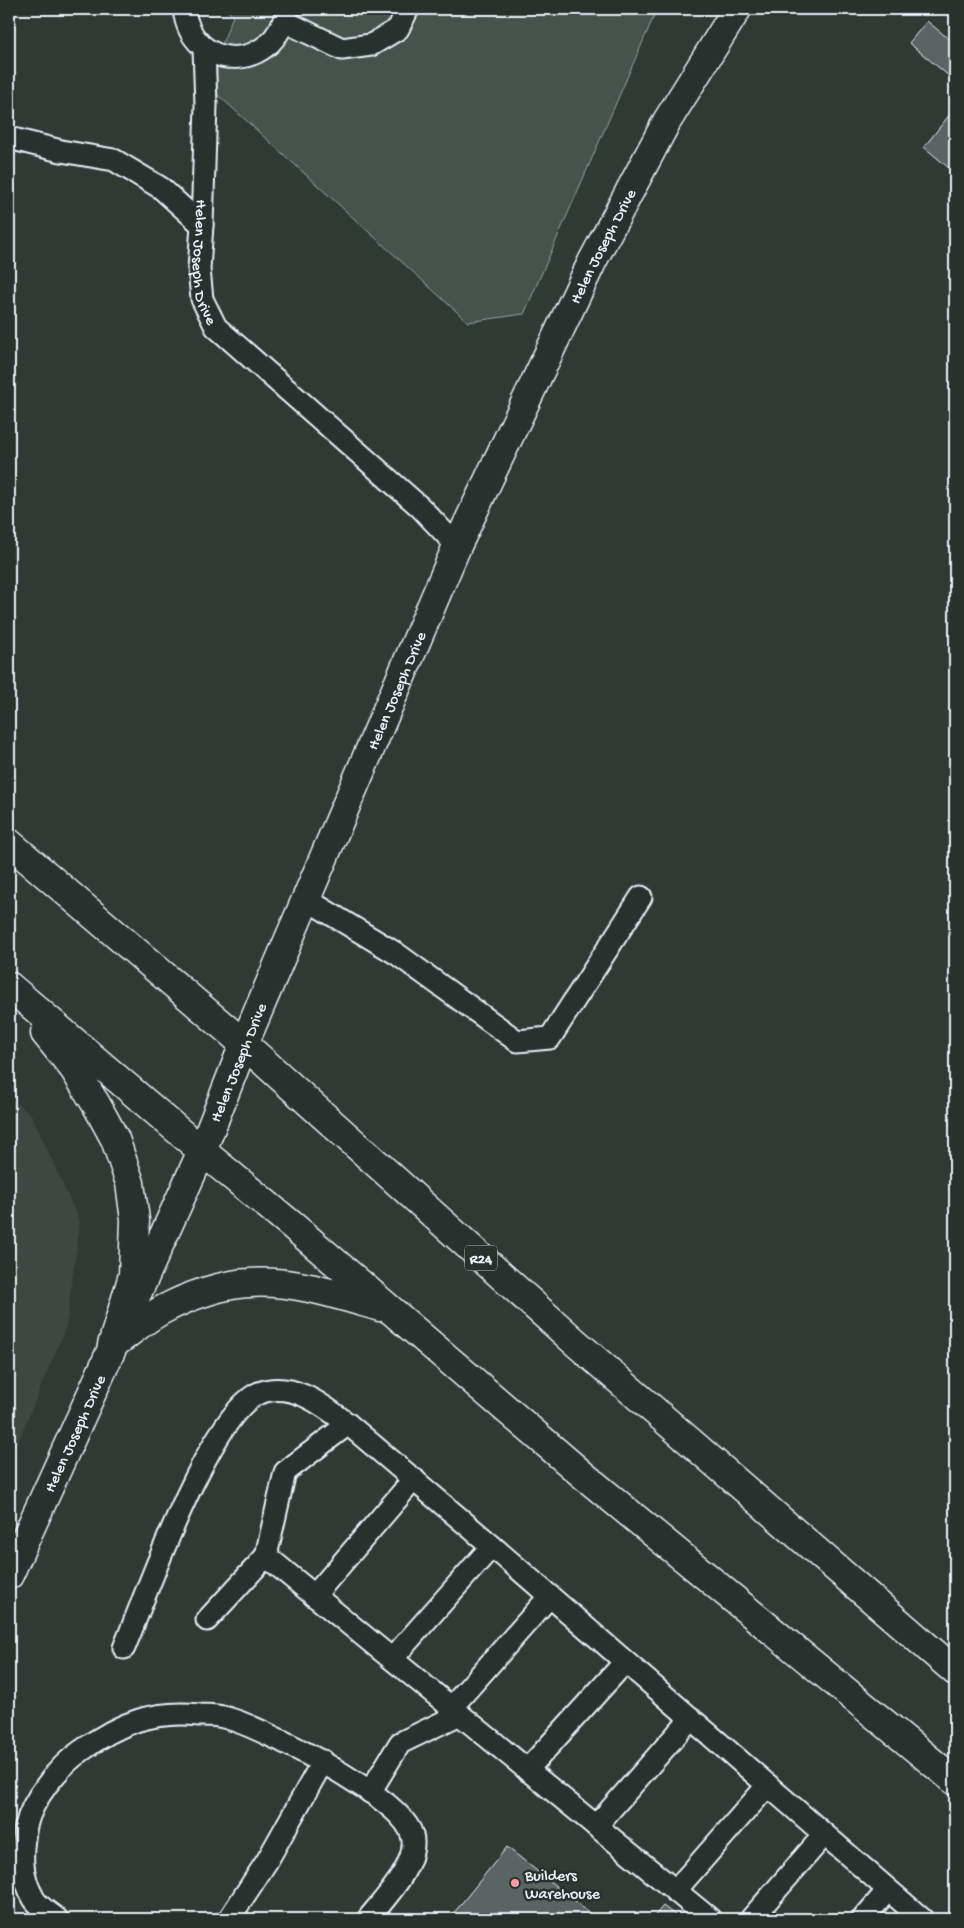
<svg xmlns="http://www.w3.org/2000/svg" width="964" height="1928" font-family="'Gochi Hand',sans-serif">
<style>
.built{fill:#3b4843}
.green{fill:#45524e;stroke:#96a2a3}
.building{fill:#596563;stroke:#e8f1f8}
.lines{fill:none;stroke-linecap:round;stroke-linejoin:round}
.service-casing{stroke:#e8f1f8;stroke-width:25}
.minor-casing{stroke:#e8f1f8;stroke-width:31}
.tertiary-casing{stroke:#e8f1f8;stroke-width:31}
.primary-casing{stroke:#e8f1f8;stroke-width:31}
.service{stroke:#26332d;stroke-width:21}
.minor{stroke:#26332d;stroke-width:28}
.tertiary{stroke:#26332d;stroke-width:28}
.primary{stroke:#26332d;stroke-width:28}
.poi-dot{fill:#ff9aa2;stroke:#26332d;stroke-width:2}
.labels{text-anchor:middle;stroke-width:5;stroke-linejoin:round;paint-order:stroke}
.shield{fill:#26332d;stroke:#aeb8bb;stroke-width:1}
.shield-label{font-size:15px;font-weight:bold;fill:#e8f1f8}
.street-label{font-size:16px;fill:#e8f1f8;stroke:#26332d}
.poi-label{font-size:16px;fill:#e8f1f8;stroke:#26332d;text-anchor:start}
</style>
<rect width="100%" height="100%" fill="#2e3b35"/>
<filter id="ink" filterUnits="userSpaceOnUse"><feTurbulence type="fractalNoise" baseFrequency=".02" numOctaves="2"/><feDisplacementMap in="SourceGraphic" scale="10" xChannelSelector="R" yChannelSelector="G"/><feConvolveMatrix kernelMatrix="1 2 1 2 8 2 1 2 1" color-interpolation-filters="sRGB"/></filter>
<g filter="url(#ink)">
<path class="built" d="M9,1096l23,20 48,106 -14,105 -57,136z"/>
<path class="green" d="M226,9h431l-133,305 -56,8 -262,-238 27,-68z"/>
<path class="building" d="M927,21l28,23v37l-46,-38z
M955,108v65l-31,-26z
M507,1847l90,72h-148z
M663,1906l17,13h-28z"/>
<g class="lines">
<defs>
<g id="service">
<path d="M184,9c7,64 91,65 103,0"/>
<path d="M284,21l58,28 29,-4 27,-16 10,-20"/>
<path id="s1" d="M204,48l2,57 -4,120 -3,44 3,30 14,28 204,180 37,39"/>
<path d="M9,138l52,13 53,9 47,28 41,37"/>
<path d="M306,899l91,55 120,87 33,-3 91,-141"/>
<path d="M266,1556l444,363"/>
<path d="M314,1596l100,-117"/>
<path d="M207,1620l59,-64 19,-84 63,-48"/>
<path d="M124,1648c22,-53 85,-234 135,-255 33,-13 65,13 89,31l144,122 430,373"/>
<path d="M392,1659l100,-113"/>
<path d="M451,1708l99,-112"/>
<path d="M527,1770l98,-108"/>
<path d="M370,1792l30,-49 60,-29"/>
<path d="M596,1826l95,-108"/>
<path d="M675,1891l93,-106"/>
<path d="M57,1919c-7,-6 -18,-12 -23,-20 -14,-24 -13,-47 -8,-73 6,-27 33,-60 55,-75 38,-28 72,-41 119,-36 9,0 18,0 27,3 19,5 37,15 55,23 24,12 47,24 70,39 18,11 54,34 60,55 8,28 -28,64 -44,84"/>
<path d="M229,1919l38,-58 56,-100"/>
<path d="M751,1919l73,-84"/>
<path d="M863,1919l25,-29"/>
</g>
<g id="minor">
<path id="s2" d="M244,1044l213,-498 136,-286 74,-139 70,-112"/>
</g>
<g id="tertiary">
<path id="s3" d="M9,1575l193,-424 42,-107"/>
</g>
<path id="primary" d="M9,843l235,201 331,298 380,329
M9,986l193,165 91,75 290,249 372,306
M45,1033l29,36 22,35 19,35 15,44 5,37 -2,55 -21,70
M112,1345c18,-12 35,-28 54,-37 23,-12 57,-24 83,-25 45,-3 89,12 131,24"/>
</defs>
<use href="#service" class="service-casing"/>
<use href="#minor" class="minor-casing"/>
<use href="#tertiary" class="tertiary-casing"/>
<use href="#primary" class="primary-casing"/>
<use href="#service" class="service"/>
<use href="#minor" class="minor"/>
<use href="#tertiary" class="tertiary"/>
<use href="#primary" class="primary"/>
</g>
</g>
<circle class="poi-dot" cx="515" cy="1883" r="5"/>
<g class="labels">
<rect class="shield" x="465" y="1245.5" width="32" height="25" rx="4"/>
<g class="shield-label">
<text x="481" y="1263">R24</text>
</g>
<g class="street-label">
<text dy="6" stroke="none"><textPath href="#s2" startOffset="875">Helen Joseph Drive</textPath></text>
<text dy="6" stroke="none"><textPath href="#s1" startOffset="215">Helen Joseph Drive</textPath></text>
<text dy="6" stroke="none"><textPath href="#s2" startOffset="385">Helen Joseph Drive</textPath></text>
<text transform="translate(237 1062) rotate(-68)" y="6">Helen Joseph Drive</text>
<text dy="6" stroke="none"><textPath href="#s3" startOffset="156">Helen Joseph Drive</textPath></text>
</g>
<g class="poi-label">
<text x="525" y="1880">Builders<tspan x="525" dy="18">Warehouse</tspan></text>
</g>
</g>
<rect width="964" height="1928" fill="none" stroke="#26332d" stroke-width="30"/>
<rect x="15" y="15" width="934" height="1898" fill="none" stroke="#e8f1f8" stroke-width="2" filter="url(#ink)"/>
</svg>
